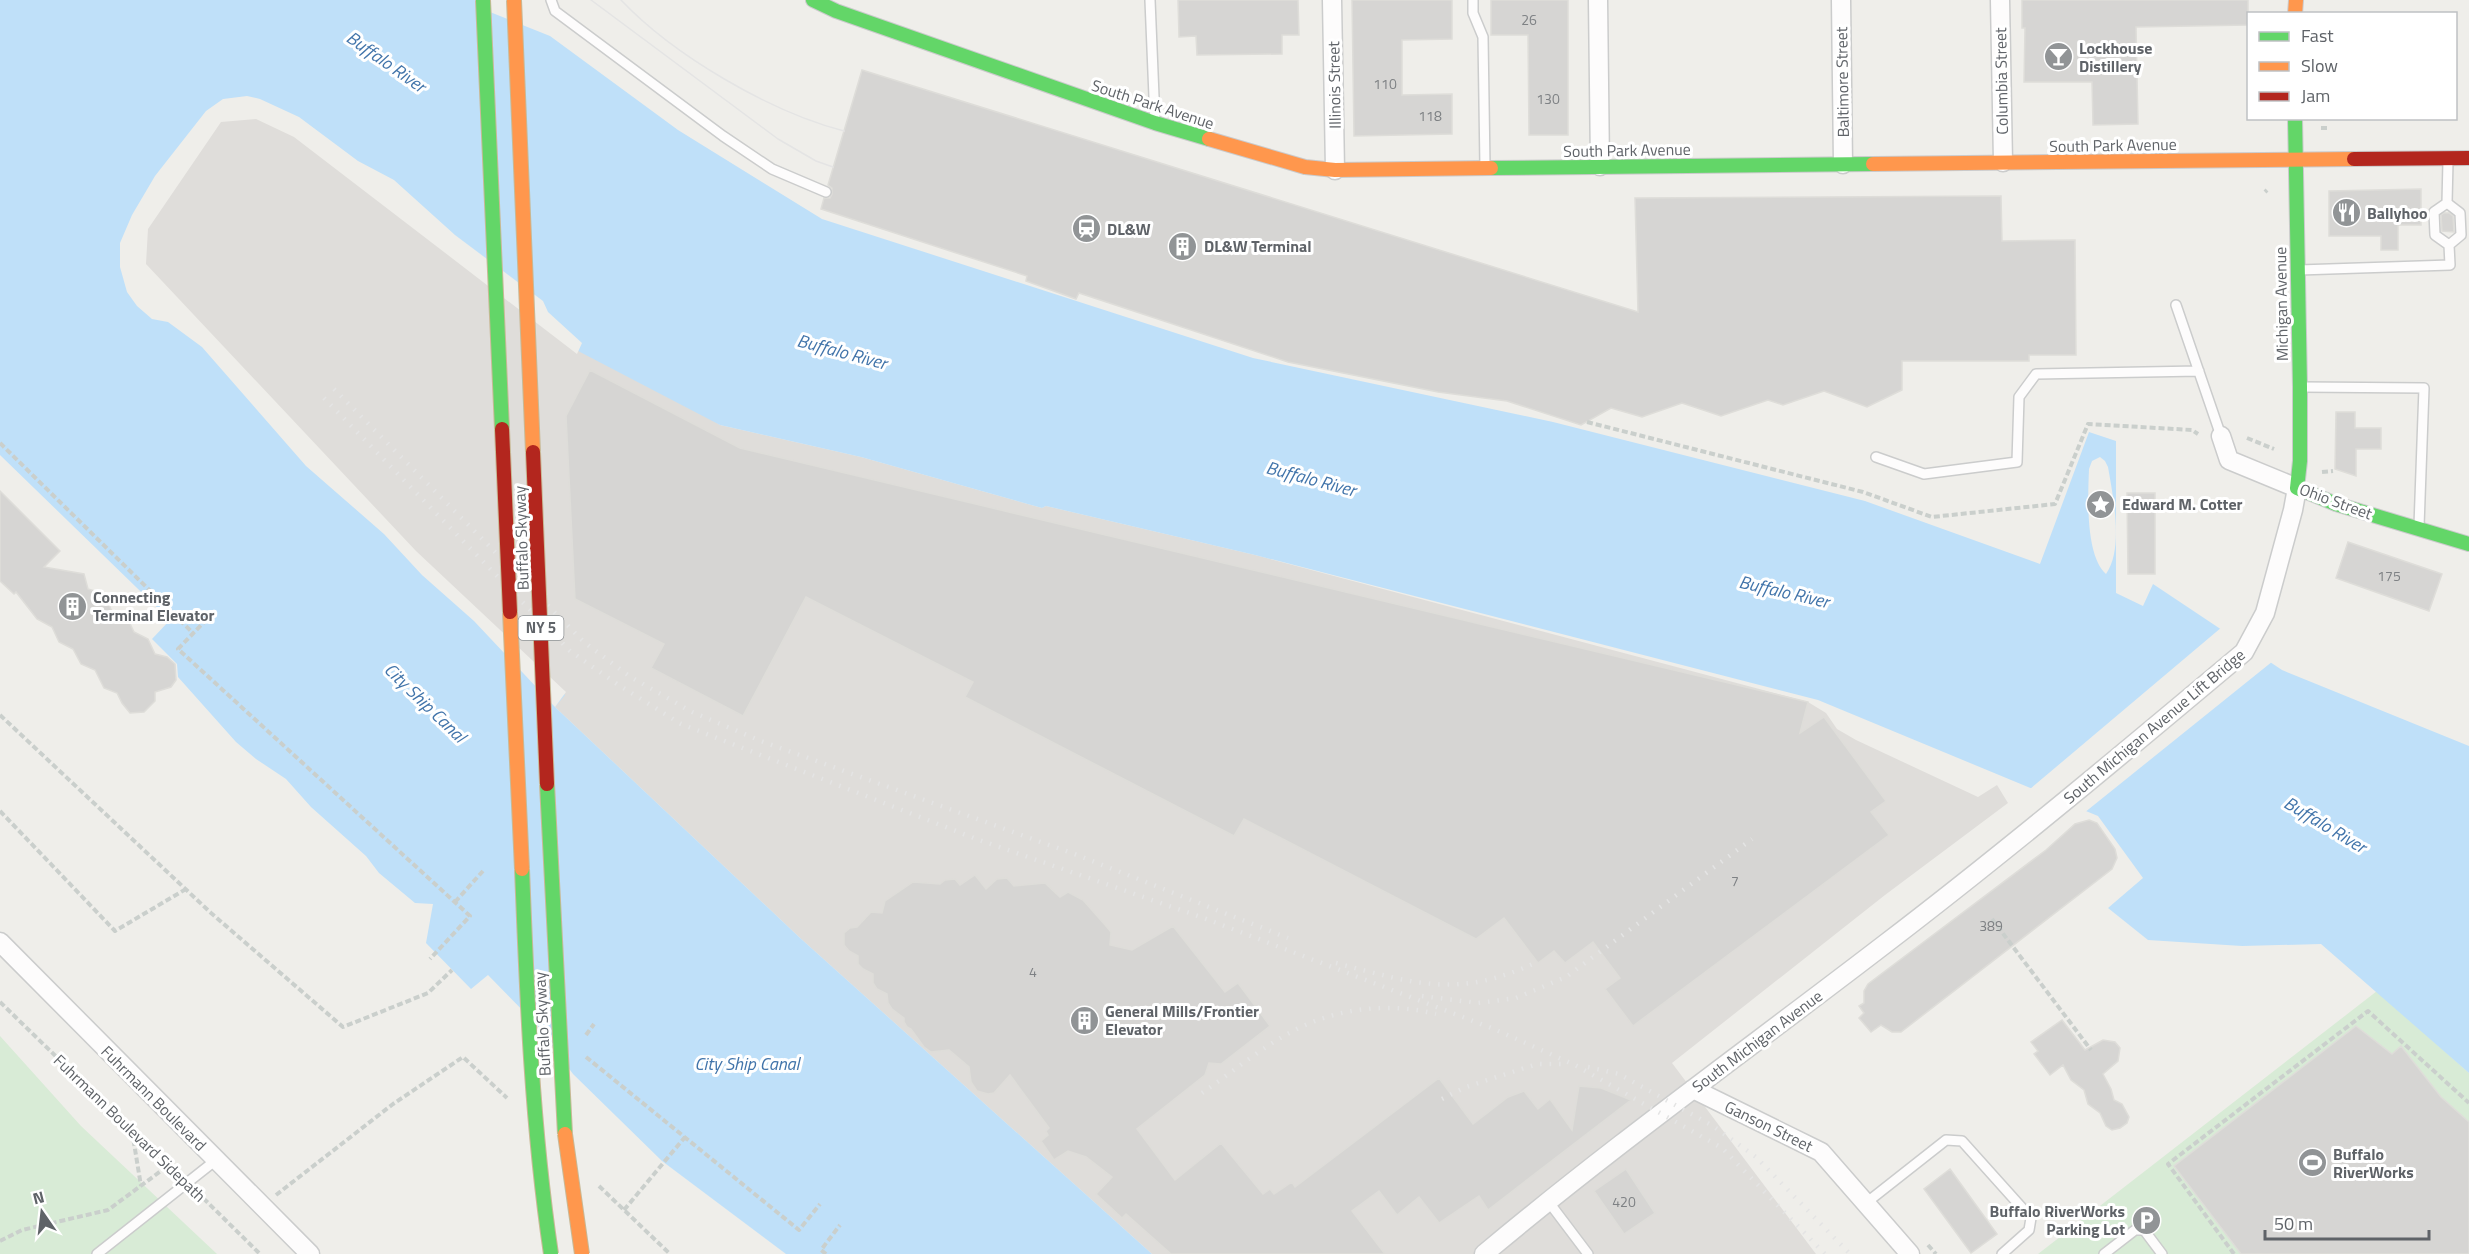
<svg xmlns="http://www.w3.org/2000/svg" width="2469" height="1254" font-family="'Titillium Web',sans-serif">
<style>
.industrial{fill:#dfddda}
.green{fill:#d8ebd6}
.water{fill:#bfe0f9;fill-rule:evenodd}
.pier{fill:#efeeea}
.building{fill:#d6d5d3;stroke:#deddd9;stroke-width:1.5}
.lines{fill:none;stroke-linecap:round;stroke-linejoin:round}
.lane-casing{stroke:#cbcccc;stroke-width:12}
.street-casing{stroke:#cbcccc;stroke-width:21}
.fast-casing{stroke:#cacacb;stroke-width:16}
.slow-casing{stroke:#cacacb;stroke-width:16}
.jam-casing{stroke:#cacacb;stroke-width:16}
.path{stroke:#cacfcc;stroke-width:4;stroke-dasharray:6 3;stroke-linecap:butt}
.lane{stroke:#fdfcfc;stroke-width:9}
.street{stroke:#fdfcfc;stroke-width:18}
.fast{stroke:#63d668;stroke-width:14}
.slow{stroke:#ff974d;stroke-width:14}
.jam{stroke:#b3261e;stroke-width:14}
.tram{stroke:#e4e4e4;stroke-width:1.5}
.rail{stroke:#e4e4e4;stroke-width:4.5;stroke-dasharray:1.5 8;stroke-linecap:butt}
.fast-bridge-casing{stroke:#c8b996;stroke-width:16;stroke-linecap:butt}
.slow-bridge-casing{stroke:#c8b996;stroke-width:16;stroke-linecap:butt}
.jam-bridge-casing{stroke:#c8b996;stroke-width:16;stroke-linecap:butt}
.fast-bridge{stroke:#63d668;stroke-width:14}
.slow-bridge{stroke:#ff974d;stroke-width:14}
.jam-bridge{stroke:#b3261e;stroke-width:14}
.labels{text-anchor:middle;stroke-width:6;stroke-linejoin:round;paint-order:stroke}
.number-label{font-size:14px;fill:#7e8184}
.shield{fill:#fff;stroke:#8f9295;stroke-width:1.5}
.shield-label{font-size:15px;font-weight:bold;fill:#5f6368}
.poi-label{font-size:16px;font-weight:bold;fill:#5f6368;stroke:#fff;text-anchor:start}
.street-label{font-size:16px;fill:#5f6368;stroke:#fff}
.water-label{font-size:18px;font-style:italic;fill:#4174aa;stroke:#fff}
</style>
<rect width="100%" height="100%" fill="#efeeea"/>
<path class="industrial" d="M256,116l39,18 425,291 141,32 181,51 4,-2 209,49 553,147 18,11 11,16 19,11 122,57 19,-12 11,18 -123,92 -213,168 144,191h-664l-353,-317 -244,-230 9,-12 -150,-142 -271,-288 2,-37 74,-109z"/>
<path class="green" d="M2377,991l92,82v181h-431z
M0,1036l81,90 136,128h-217z"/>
<path class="water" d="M0,0h481l9,12 60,24 128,94 144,89 431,139 300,64 312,79 175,63 49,-132 27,9v152l27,13 10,-22 129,86 187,76v327l-148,-129 -79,2 -94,-6 -40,-32 35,-30 -45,-62 -280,-116 -563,-145 -209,-49 -4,2 -181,-51 -141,-32 -140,-73 -285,-218 -39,-18 -37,3 -74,109 -2,37 271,288 151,142 -10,12 244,230 353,317h-366l-124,-93 -89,-87 -36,-49 -49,-50 -17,14 -45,-46 7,-39 -18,-1 -36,-30 -13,-17 -55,-49 -25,-28 -30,-20 -20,-17 -58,-65 -1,-13 -25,-25 18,-19 -170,-165zM2100,457l5,4 3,6c5,29 16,82 -2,107 -21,-19 -18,-78 -17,-105l3,-8z"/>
<path class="pier" d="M247,96l13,3 39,18 59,44 36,19 61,55 88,66 5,11 34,31 -5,11 -283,-217 -38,-18 -35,3 -73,107 -2,35 270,287 150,141 -11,15 -81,-86 -52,-46 -38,-41 -78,-68 -104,-119 -34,-25 -16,-3 -15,-13 -10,-14 -7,-25v-24l12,-28 23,-39 51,-65 17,-12z
M2222,627l51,34 -189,152 -54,-24z"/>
<path class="building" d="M1178,0h120l1,35h-17v19l-85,1 -1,-19 -17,1z
M1352,0h100v39l-50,1v55l50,-1v40l-98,2z
M1491,0h77v135h-39l-1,-100h-37z
M2022,0h226v25l-112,2 2,97 -45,1 -1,-43h-68l1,-54h-3z
M862,70l776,242 -3,-114 366,-2 1,45 73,-1 1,115h-47v6h-127v29l-35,17 -43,-16 -41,14 -15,-5 -47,16 -39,-13 -40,14 -31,-9 -30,17 -74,-24 -69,-9 -150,-30 -209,-69 -3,6 -50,-18 1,-5 -206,-67 3,-11h6l2,-4v-6l-4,-3z
M2421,189v36h-23v25h-17v-14h-52v-45z
M2444,213h5l4,3 1,16 -12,-1 -1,-16z
M590,370l150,78 1068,254 -8,31 24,-16 62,84 -15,11 18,23 -256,191 -28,-37 15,-11 -27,-36 -28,21 -11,-12 -16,12 -34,-45 -28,21 -232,-120 -10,17 -269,-139 8,-15 -167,-85 -63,119 -92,-48 13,-24 -89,-45 -9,-183z
M2336,412h19v16h26v21h-25v27l-21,-7z
M0,491l60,60 -16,16 40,7 4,15 17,5 7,18 15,5 7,15 14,7 7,15 12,3 8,7 1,16 -5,7 -16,5v9l-11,11 -14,1 -8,-10 -5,-10 -13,-5 -9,-18 -14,-6 -8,-15 -14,-7 -7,-15 -15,-8 -21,-27 -2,2 -14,-13z
M2127,493h28v81h-27z
M2348,542l94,32 -13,37 -93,-33z
M2089,820l8,3 18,26 2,9 -5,11 -211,163h-9l-11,-7 -10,7 -12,-14 5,-5 -5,-7 5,-3v-12l4,-7 178,-134 29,-26z
M975,875l11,14 11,-10 10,-1 7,8 31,-3 15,14 8,-5 15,8 23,26 5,6 -1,13 22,5 41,-24 52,66 13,-9 32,43 -49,38 -12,-1 -4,12 -68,54 38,51 46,-37 42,51 7,-5 4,5 18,-12 3,5 144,-109 34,46 35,-27 16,-6 14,18 12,-10 22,31 7,-44 22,2 30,12 -143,110 -9,-14 -40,27 -20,-26 -22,18 -18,-24 -27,20 33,43h-214l-45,-40 -4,4 -26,-24 16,-17 -26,-20 -18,-6 -14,9 -13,-19 7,-6 -2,-4 3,-3 -39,-53 -16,18 -6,1 -11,-3 -6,-9 -2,-15 -20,-17 -18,2 -7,-5 -13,-18 -4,-2 -3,-5v-4l-12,-9 -4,-6 -1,-9 -10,-5 -4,-6v-9l-10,-5 -5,-5v-8l-9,-5 -5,-6v-12l6,-5 7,-1 14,-15 11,1 3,-12 28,-19 27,2 5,-4 10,-1 5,6z
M2062,1020l23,30 18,-10 12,2 5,6 -2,13 -15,13 8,15 3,11 8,4 7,13 -2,6 -7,5 -8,2 -6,-4 -6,-13 -12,-9 -4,-14 -13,-10 -8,-15 -13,10 -16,-21 4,-3 -7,-9z
M2356,1026l36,28 9,-8 40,51 28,25v132h-228l-67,-88z
M1626,1169l29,44 -31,21 -30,-43z
M1950,1169l47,65 -26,19 -47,-64z"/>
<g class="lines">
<defs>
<path id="lane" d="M551,0l4,11 168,125 49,33 54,23
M1150,0l5,121
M1473,0v13l10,24 2,130
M2447,203l-13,9 1,23 14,10
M2447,203l13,10 1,22 -12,10
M2447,203l1,-42
M2299,270l151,-5 -1,-20
M2176,305l45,131
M2302,387l122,1 -5,138
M1876,457l48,17 93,-12 2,-65 17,-23 163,-3
M1548,1201l40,53
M1866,1203l80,-63 16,1 69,77 -2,12 -27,24
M97,1254l119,-94
M2104,1254l31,-24h9l18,24"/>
<path id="street" d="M1332,0l3,170
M1598,0l2,166
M1841,0l2,164
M2000,0l3,162
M0,942l310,312
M1693,1089l128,63 89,102
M1484,1254c130,-109 267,-207 401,-310 123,-94 241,-193 359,-292l21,-39 28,-103 4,-22 -68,-28 -8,-24"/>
<path id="fast" d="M813,0l23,11 319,112 54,16
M2295,118l5,269v74l-3,27 39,16 133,40
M1491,168l382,-4"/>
<path id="slow" d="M2295,14l1,-14
M1209,139l96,28 30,3 156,-2
M1873,164l481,-5"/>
<path id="jam" d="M2354,159l115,-1"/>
</defs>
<use href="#lane" class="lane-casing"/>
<use href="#street" class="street-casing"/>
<use href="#fast" class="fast-casing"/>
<use href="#slow" class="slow-casing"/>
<use href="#jam" class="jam-casing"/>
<path class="path" d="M2321,128h6
M2265,192l2,-2
M1587,422l276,70 69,25 123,-13 33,-80 104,6 6,4
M2247,438l27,11
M0,443l193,190
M2322,472l11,-1
M207,619l-29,30 292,267 -40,43
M0,715l211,198 132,114 85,-34 24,-23
M0,811l115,120 71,-42
M455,902l28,-31
M1992,919l99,131
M0,1002l176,171
M586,1035l8,-11
M586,1057l213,173 21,-26
M132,1131l9,55
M599,1186l71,68
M197,1192l63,62
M276,1195l117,-91 70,-47 44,41
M624,1210l61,-73
M0,1241l22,-11 86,-20 61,-45
M1928,1245l8,9
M826,1254l-5,-4 19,-25
M2234,1254l-66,-90 200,-153 101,92"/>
<use href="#lane" class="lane"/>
<use href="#street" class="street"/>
<use href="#fast" class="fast"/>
<use href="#slow" class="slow"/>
<use href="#jam" class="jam"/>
<path class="tram" d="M591,0l187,139 38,22 17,6
M621,0c52,55 149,112 223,131"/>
<path class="rail" d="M334,389l250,253 45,34 63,36 69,29 316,114 211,83
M324,398l246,253 47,33 64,40 298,116 222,77 293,112 81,36 147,83 103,106
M1336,963c80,21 122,36 201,-1
M1422,996l56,7 38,-5 50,-21 186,-138
M1588,1067l31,7 94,52 43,31 94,97
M1202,1093c29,-20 60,-46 91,-62 43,-23 96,-29 143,-17
M1442,1099l24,-12 71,-23h31"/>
<defs>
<path id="fast-bridge" d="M483,0l19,429
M547,784l18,350
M522,869c5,129 10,257 29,385"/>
<path id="slow-bridge" d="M514,0l19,452
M510,612l12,257
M565,1134l17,120"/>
<path id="jam-bridge" d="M502,429l8,183
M533,452l14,332"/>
</defs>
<use href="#fast-bridge" class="fast-bridge-casing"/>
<use href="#slow-bridge" class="slow-bridge-casing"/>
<use href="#jam-bridge" class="jam-bridge-casing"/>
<use href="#fast-bridge" class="fast-bridge"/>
<use href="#slow-bridge" class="slow-bridge"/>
<use href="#jam-bridge" class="jam-bridge"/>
</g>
<defs>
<symbol id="bar-disc" viewBox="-11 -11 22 22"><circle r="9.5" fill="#919496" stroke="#fff"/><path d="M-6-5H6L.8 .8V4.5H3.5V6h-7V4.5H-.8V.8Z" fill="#fff"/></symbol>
<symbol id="restaurant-disc" viewBox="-11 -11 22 22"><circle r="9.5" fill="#919496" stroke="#fff"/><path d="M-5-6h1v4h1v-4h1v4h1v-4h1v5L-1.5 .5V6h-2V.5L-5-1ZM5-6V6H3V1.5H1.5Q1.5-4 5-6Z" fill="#fff"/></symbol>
<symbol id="station-disc" viewBox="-11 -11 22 22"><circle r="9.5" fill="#919496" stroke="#fff"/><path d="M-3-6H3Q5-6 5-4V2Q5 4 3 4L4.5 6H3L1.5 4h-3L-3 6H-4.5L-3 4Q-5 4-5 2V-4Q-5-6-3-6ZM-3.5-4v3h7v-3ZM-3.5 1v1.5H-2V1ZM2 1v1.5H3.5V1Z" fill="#fff"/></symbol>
<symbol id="building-disc" viewBox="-11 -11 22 22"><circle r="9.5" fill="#919496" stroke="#fff"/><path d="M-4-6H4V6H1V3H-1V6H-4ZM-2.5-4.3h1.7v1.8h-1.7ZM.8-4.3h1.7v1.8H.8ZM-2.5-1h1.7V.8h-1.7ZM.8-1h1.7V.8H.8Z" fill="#fff"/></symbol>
<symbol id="sight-disc" viewBox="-11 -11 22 22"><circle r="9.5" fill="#919496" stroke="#fff"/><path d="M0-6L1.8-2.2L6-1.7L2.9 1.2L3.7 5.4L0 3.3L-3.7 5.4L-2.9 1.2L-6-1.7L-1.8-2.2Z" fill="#fff"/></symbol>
<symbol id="stadium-disc" viewBox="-11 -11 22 22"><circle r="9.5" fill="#919496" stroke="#fff"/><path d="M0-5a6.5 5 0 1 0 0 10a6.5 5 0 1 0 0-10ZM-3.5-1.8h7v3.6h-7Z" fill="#fff"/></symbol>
<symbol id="parking-disc" viewBox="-11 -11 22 22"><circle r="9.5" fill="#919496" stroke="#fff"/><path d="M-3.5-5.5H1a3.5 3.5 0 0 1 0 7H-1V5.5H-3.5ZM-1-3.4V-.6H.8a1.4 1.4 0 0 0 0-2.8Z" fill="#fff"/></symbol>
</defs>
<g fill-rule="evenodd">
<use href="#bar-disc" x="2042" y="40" width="33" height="33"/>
<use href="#restaurant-disc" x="2330" y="196" width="33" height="33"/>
<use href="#station-disc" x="1070" y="212" width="33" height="33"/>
<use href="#building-disc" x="1166" y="230" width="33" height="33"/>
<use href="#sight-disc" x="2084" y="488" width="33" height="33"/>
<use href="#building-disc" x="56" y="590" width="33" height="33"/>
<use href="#building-disc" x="1068" y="1004" width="33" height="33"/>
<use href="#stadium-disc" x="2296" y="1146" width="33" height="33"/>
<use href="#parking-disc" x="2130" y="1204" width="33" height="33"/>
</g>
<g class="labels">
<g class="number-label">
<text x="1529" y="25">26</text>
<text x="1385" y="89">110</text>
<text x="1548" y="104">130</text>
<text x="1430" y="121">118</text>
<text x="2389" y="581">175</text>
<text x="1735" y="886">7</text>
<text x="1991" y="931">389</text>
<text x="1033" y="977">4</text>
<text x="1624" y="1207">420</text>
</g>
<rect class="shield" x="518.5" y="616" width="45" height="24" rx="4.5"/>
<g class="shield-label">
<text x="541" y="633">NY 5</text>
</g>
<g class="poi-label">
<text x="2079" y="54">Lockhouse<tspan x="2079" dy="18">Distillery</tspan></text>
<text x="2367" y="219">Ballyhoo</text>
<text x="1107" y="235">DL&amp;W</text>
<text x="1204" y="252">DL&amp;W Terminal</text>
<text x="2122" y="510">Edward M. Cotter</text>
<text x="93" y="603">Connecting<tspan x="93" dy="18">Terminal Elevator</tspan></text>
<text x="1105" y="1017">General Mills/Frontier<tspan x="1105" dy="18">Elevator</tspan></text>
<text x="2333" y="1160">Buffalo<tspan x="2333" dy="18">RiverWorks</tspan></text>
<text x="2125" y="1217" text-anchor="end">Buffalo RiverWorks<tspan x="2125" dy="18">Parking Lot</tspan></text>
</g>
<g class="street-label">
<text transform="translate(2001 81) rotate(-91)" y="6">Columbia Street</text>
<text transform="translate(1842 82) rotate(-91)" y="6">Baltimore Street</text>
<text transform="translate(1334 85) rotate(-91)" y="6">Illinois Street</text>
<text transform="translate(1153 104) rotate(18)" y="6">South Park Avenue</text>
<text transform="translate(2113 145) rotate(-1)" y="6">South Park Avenue</text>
<text transform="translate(1627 150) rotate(-1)" y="6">South Park Avenue</text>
<text transform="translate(2281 304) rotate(-91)" y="6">Michigan Avenue</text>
<text transform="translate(2336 501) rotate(20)" y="6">Ohio Street</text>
<text transform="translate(521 538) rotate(-92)" y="6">Buffalo Skyway</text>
<text transform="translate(2154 726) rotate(-40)" y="6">South Michigan Avenue Lift Bridge</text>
<text transform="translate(542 1024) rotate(-93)" y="6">Buffalo Skyway</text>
<text transform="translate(1757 1041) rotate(-37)" y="6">South Michigan Avenue</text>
<text transform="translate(154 1098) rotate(45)" y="6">Fuhrmann Boulevard</text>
<text transform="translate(1769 1126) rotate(26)" y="6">Ganson Street</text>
<text transform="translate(130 1128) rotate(44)" y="6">Fuhrmann Boulevard Sidepath</text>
</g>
<g class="water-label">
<text transform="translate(386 62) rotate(35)" y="6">Buffalo River</text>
<text transform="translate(842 352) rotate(15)" y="6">Buffalo River</text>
<text transform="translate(1311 479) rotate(15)" y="6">Buffalo River</text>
<text transform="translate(1784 592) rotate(13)" y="6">Buffalo River</text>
<text transform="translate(425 703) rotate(44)" y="6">City Ship Canal</text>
<text transform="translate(2325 825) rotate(31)" y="6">Buffalo River</text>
<text x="747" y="1070">City Ship Canal</text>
</g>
</g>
<rect x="2247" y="12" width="210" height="108" fill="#ffffff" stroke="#bfc1c3" stroke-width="1.5"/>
<rect x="2259" y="32" width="30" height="9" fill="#63d668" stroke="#bfc1c3" stroke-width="1.5"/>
<text x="2301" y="42" font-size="18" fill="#5f6368">Fast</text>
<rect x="2259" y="62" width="30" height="9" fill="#ff974d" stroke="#bfc1c3" stroke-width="1.5"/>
<text x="2301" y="72" font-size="18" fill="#5f6368">Slow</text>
<rect x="2259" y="92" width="30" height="9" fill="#b3261e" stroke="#bfc1c3" stroke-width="1.5"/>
<text x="2301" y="102" font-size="18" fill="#5f6368">Jam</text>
<g transform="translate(42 1212) rotate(346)" stroke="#ffffff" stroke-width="4.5" paint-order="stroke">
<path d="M0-4.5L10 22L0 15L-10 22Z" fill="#5f6368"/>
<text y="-9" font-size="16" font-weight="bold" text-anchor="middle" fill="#5f6368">N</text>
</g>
<path d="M2265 1230v9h164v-9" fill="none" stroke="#5f6368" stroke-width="3"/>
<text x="2274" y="1230" font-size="18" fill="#5f6368" stroke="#ffffff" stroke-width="4.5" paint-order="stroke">50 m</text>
</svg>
